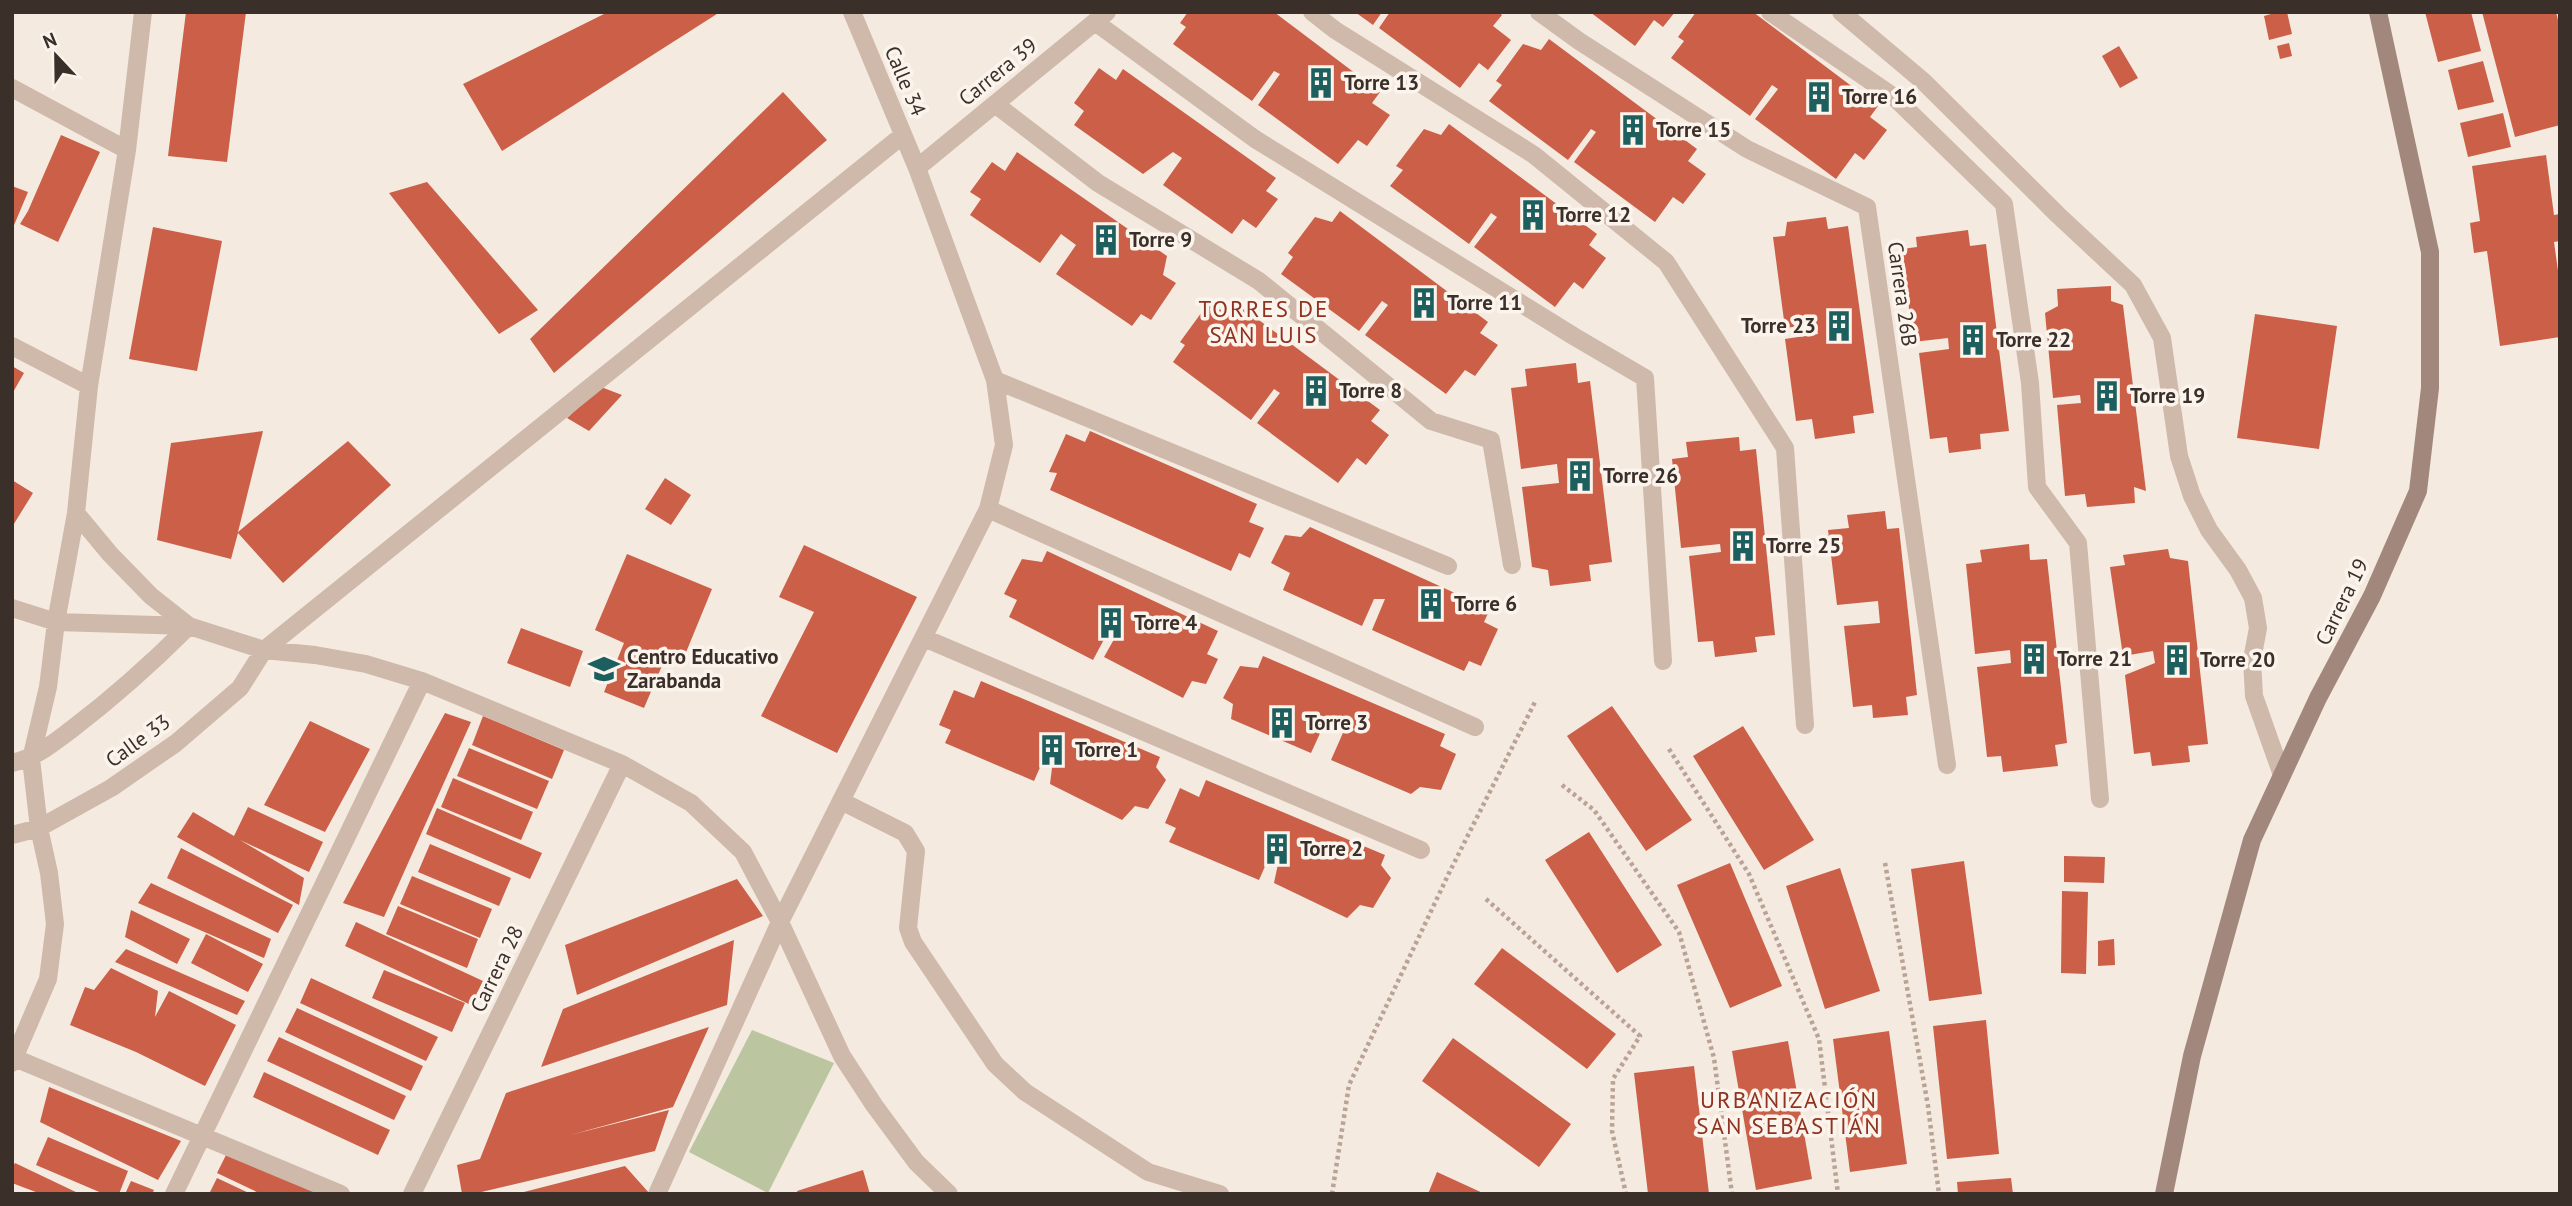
<svg xmlns="http://www.w3.org/2000/svg" width="2572" height="1206" font-family="'PT Sans',sans-serif">
<style>
.garden{fill:#bbc59f}
.building{fill:#cb5f47}
.lines{fill:none;stroke-linecap:round;stroke-linejoin:round}
.path{stroke:#baa295;stroke-width:4.5;stroke-dasharray:3.5 3.5;stroke-linecap:butt}
.lane{stroke:#ceb9ab;stroke-width:18}
.street{stroke:#ceb9ab;stroke-width:18}
.secondary{stroke:#a2877c;stroke-width:18}
.labels{text-anchor:middle;stroke-width:7;stroke-linejoin:round;paint-order:stroke}
.street-label{font-size:21px;fill:#3b2f2a;stroke:#fbf4ed}
.poi-label{font-size:21px;font-weight:bold;fill:#3b2f2a;stroke:#fbf4ed;text-anchor:start}
.neighbourhood-label{font-size:23px;letter-spacing:2px;fill:#8f321f;stroke:#fbf4ed}
</style>
<rect width="100%" height="100%" fill="#f4eae0"/>
<path class="garden" d="M752,1030l82,33 -66,130 -79,-41z"/>
<path class="building" d="M186,12h60l-19,150 -59,-6z
M608,12h112l-218,139 -39,-67z
M1188,12h86l106,80 -8,11 18,12 -23,31 -9,-6 -20,24 -80,-59 22,-31 -6,-3 -22,30 -79,-57 13,-17 -6,-4z
M1355,12h27l-9,13z
M1390,12h108l4,3 -9,11 18,14 -23,30 -9,-7 -19,25 -81,-60z
M1590,12h85l-12,15 -9,-7 -19,26z
M1696,12h57l125,94 -8,11 17,13 -23,30 -9,-7 -19,26 -81,-60 23,-30 -6,-4 -22,31 -79,-58 13,-17 -6,-4z
M2278,12h9l5,22 -23,6 -5,-24z
M2425,12h46l10,39 -43,11z
M2482,12h74l4,16v97l-45,12z
M1549,39l148,110 -9,12 18,13 -23,30 -10,-7 -18,25 -81,-60 22,-30 -5,-3 -23,31 -79,-59 13,-16 -6,-4 27,-37 18,6z
M2289,43l3,13 -12,3 -3,-13z
M2119,46l19,32 -18,10 -18,-32z
M2483,61l11,41 -36,8 -10,-40z
M1099,68l17,12 7,-11 153,109 -10,13 12,8 -22,29 -13,-9 -11,15 -69,-49 19,-27 -9,-6 -30,22 -69,-49 10,-14 -10,-8z
M783,92l44,48 -273,233 -24,-34z
M2503,113l8,34 -43,10 -8,-34z
M1449,124l148,110 -8,11 17,13 -23,31 -9,-7 -19,25 -81,-60 23,-30 -6,-4 -22,31 -79,-58 13,-16 -7,-4 28,-37 17,6z
M61,135l39,17 -42,90 -38,-18 8,-13z
M1017,152l150,104 -4,19 13,8 -25,37 -10,-6 -9,12 -76,-52 20,-29 -15,-11 -21,29 -70,-48 11,-16 -11,-7 22,-30 13,9z
M2546,155l8,60 6,-1v27l-6,1 6,43v52l-60,9 -13,-95 -13,2 -4,-30 10,-2 -8,-55z
M427,182l111,128 -39,24 -110,-141z
M12,186l16,6 -16,38z
M1340,211l148,111 -8,11 18,12 -23,31 -10,-6 -19,24 -81,-59 23,-30 -6,-4 -23,30 -78,-57 12,-17 -5,-4 27,-36 17,5z
M1826,217l2,12 20,-3 26,187 -21,3 2,17 -40,6 -3,-20 -16,2 -11,-82 33,-5 -2,-10 -31,4 -12,-91 12,-1 2,-14z
M153,227l69,14 -25,130 -68,-12z
M1968,230l2,16 16,-2 23,187 -29,3 1,15 -32,4 -2,-16 -17,2 -11,-86 30,-4 -1,-11 -35,4 -11,-93 15,-2 -1,-10z
M2111,286v15l12,4 23,186 -12,-4 1,16 -48,4 -2,-13 -20,2 -8,-91 24,-2 -1,-8 -27,3 -8,-85 13,-7 -1,-17z
M1232,300l148,110 -9,11 18,14 -23,30 -9,-7 -19,25 -81,-60 23,-30 -6,-4 -23,31 -78,-58 12,-17 -5,-3 27,-37 17,6z
M2255,314l82,12 -18,123 -82,-11z
M1576,363l2,20 12,-2 22,181 -23,3 2,16 -41,5 -2,-16 -16,-3 -10,-80 37,-4 -2,-19 -36,5 -10,-81 16,-2 -2,-17z
M12,366l12,7 -12,21z
M601,387l21,8 -33,36 -22,-13z
M263,431l-25,101 110,-91 43,44 -108,98 -45,-50 -7,26 -74,-19 14,-97z
M1090,431l167,73 -8,18 15,6 -14,30 -11,-5 -8,18 -181,-81 7,-17 -8,-1 17,-38 19,8z
M1739,437l1,14 16,-2 19,186 -20,2 2,15 -42,5 -2,-16 -15,1 -9,-86 32,-4 -1,-8 -39,4 -9,-89 16,-2 -2,-15z
M665,478l26,17 -20,30 -26,-16z
M12,480l21,13 -21,34z
M1885,511l2,18 12,-1 18,167 -11,2 2,18 -35,3 -1,-13 -19,2 -9,-81 36,-3 -2,-22 -41,4 -9,-75 21,-2 -2,-13z
M1310,527l180,82 -6,13 14,7 -17,37 -12,-5 -5,10 -92,-41 13,-31h-11l-12,27 -79,-36 7,-17 -19,-10 14,-28 16,2z
M2029,544l1,16 17,-1 20,184 -12,2 3,21 -55,6 -2,-16 -14,1 -10,-90 34,-4 -1,-13 -35,4 -9,-90 16,-2 -2,-12z
M804,545l113,52 -80,156 -76,-37 53,-104 -35,-15z
M2168,549l2,9 18,3 20,183 -20,2 2,16 -38,4 -2,-14 -16,2 -9,-79 30,-12 -2,-12 -30,5 -13,-89 15,-2 -2,-10z
M1047,551l171,80 -11,23 11,5 -12,25 -14,-3 -9,17 -79,-41 13,-23 -8,-4 -16,30 -84,-43 8,-17 -13,-6 18,-35 20,3z
M627,554l85,35 -32,78 -16,-6 -20,47 -40,-16 20,-49 -29,-13z
M521,628l62,23 -13,36 -63,-24z
M1263,656l182,78 -5,12 16,8 -15,36 -21,-3 -9,7 -80,-34 15,-34 -19,-8 -16,35 -80,-34 2,-15 -10,-6 17,-32 18,2z
M981,681l179,76 -4,10 10,13 -18,29 -13,-3 -13,14 -72,-36 3,-24 -8,-4 -11,25 -89,-38 6,-13 -12,-5 15,-35 20,8z
M1612,706l80,114 -46,31 -79,-115z
M445,713l26,9 -87,195 -41,-14z
M483,716l81,34 -12,29 -80,-34z
M310,721l60,28 -45,83 -61,-27z
M1743,726l71,114 -50,30 -71,-114z
M469,748l80,33 -12,28 -80,-33z
M453,778l80,34 -12,28 -80,-33z
M1206,780l179,75 -4,10 10,13 -18,30 -13,-3 -13,13 -73,-35 5,-24 -9,-4 -11,25 -90,-38 7,-14 -11,-5 15,-35 19,9z
M248,807l75,35 -14,30 -69,-32 64,38 -5,27 -122,-68 16,-25 41,24z
M437,808l105,45 -12,26 -104,-45z
M1589,832l73,113 -45,28 -72,-113z
M430,844l81,34 -12,28 -81,-34z
M181,848l112,57 -15,28 -111,-55z
M2064,856l41,1 -1,26 -40,-1z
M1964,861l18,133 -53,7 -18,-132z
M1730,863l52,123 -52,22 -53,-123z
M1840,868l40,123 -55,18 -39,-123z
M412,876l80,33 -12,29 -80,-34z
M737,879l26,37 -186,79 -12,-50z
M151,883l120,56 -7,19 -126,-55z
M2062,891l26,1 -2,82 -25,-1z
M398,906l80,33 -11,29 -81,-34z
M131,910l59,29 -13,25 -52,-27z
M356,922l127,59 -12,24 -126,-59z
M206,934l57,30 -15,28 -57,-29z
M2114,939l1,26 -17,1v-25z
M734,940l-7,65 -186,62 22,-58z
M1502,948l114,86 -29,35 -113,-85z
M126,949l119,52 -8,14 -122,-53z
M111,968l47,23 -3,26 14,-26 67,34 -31,61 -69,-34 -66,-27 15,-38 9,3z
M384,970l81,33 -13,29 -80,-34z
M311,978l127,59 -12,24 -126,-58z
M297,1008l126,58 -12,25 -126,-59z
M1986,1020l13,134 -52,5 -14,-133z
M709,1027l-36,80 -103,28 99,-25 -14,41 -182,43h-11l-5,-29 23,-6 26,-66z
M1889,1031l18,133 -57,8 -17,-133z
M279,1037l127,59 -12,24 -127,-59z
M1453,1038l118,86 -32,43 -117,-86z
M1788,1041l24,138 -56,11 -24,-139z
M1694,1066l15,128h-61l-14,-121z
M264,1072l126,58 -12,25 -125,-58z
M49,1087l132,54 -23,39 -118,-58z
M48,1137l80,34 -9,23h-15l-68,-29z
M229,1149l96,45h-64l-44,-21z
M15,1163l65,31h-39l-29,-11v-15z
M625,1166l25,28h-130v-1z
M863,1170l7,24h-72l-1,-3z
M1437,1172l48,22h-57z
M217,1178l34,16h-42z
M2011,1178l2,16h-55l-1,-12z
M131,1181l23,9 -2,4h-27z"/>
<g class="lines">
<path class="path" d="M1669,749l80,125 70,165 19,155
M1562,785l32,25 85,122 35,126 18,136
M1885,863l43,243 11,88
M1486,899l154,137 -27,43 -1,52 14,63
M1332,1194l17,-109 101,-214 85,-169"/>
<path class="lane" d="M841,801l64,32 11,18 -8,77 5,14 82,122 30,28 123,80 72,22"/>
<path class="street" d="M1312,12l23,18 199,125 132,107 119,186 20,277
M1539,12l40,29 168,108 120,58 80,558
M1770,12l124,85 110,107 26,179 7,104 41,56 22,256
M1841,12l83,70 134,133 75,70 29,53 17,118 13,40 17,34 29,40 15,28 5,30 -6,32 2,36 28,79
M1095,22l160,117 320,198 70,41 18,283
M12,88l115,62
M995,104l103,79 161,98 172,140 60,19 21,125
M917,168l190,-156
M12,346l77,40
M995,380l453,186
M988,509l487,218
M76,513l34,41 41,42 38,30 75,24 51,5 51,9 56,17 200,83 69,39 52,49 37,70 62,134 32,49 42,57 33,32
M12,608l44,14 133,4
M924,638l497,212
M12,763c25,-6 40,-19 60,-34 42,-32 80,-66 117,-103
M12,835l27,-7 72,-40 65,-45 64,-55 24,-38 639,-515
M12,1057l329,137
M12,1063l36,-84 7,-55 -6,-51 -10,-45 -8,-69 17,-72 8,-65 20,-109 13,-127 38,-236 16,-138
M174,1194l248,-513
M412,1194l210,-430
M657,1194l123,-272 208,-413 16,-64 -9,-65 -78,-212 -65,-156"/>
<path class="secondary" d="M2164,1194l28,-138 60,-216 66,-142 54,-102 46,-105 12,-103v-136l-52,-240"/>
</g>
<defs>
<symbol id="building-bare" viewBox="-9 -9 18 18"><path d="M-4-6H4V6H1V3H-1V6H-4ZM-2.5-4.3h1.7v1.8h-1.7ZM.8-4.3h1.7v1.8H.8ZM-2.5-1h1.7V.8h-1.7ZM.8-1h1.7V.8H.8Z" fill="#1d5f5f" stroke="#fbf4ed" stroke-width="2.5" paint-order="stroke"/></symbol>
<symbol id="school-bare" viewBox="-9 -9 18 18"><path d="M0-5L7-2L0 1L-7-2ZM-4 1L0 2.5L4 1V4Q0 6-4 4Z" fill="#1d5f5f" stroke="#fbf4ed" stroke-width="2.5" paint-order="stroke"/></symbol>
</defs>
<g fill-rule="evenodd">
<use href="#building-bare" x="1299" y="61" width="44" height="44"/>
<use href="#building-bare" x="1797" y="75" width="44" height="44"/>
<use href="#building-bare" x="1611" y="108" width="44" height="44"/>
<use href="#building-bare" x="1511" y="193" width="44" height="44"/>
<use href="#building-bare" x="1084" y="218" width="44" height="44"/>
<use href="#building-bare" x="1402" y="281" width="44" height="44"/>
<use href="#building-bare" x="1817" y="304" width="44" height="44"/>
<use href="#building-bare" x="1951" y="318" width="44" height="44"/>
<use href="#building-bare" x="1294" y="369" width="44" height="44"/>
<use href="#building-bare" x="2085" y="374" width="44" height="44"/>
<use href="#building-bare" x="1558" y="454" width="44" height="44"/>
<use href="#building-bare" x="1721" y="524" width="44" height="44"/>
<use href="#building-bare" x="1409" y="582" width="44" height="44"/>
<use href="#building-bare" x="1089" y="601" width="44" height="44"/>
<use href="#building-bare" x="2012" y="637" width="44" height="44"/>
<use href="#building-bare" x="2155" y="638" width="44" height="44"/>
<use href="#school-bare" x="582" y="647" width="44" height="44"/>
<use href="#building-bare" x="1260" y="701" width="44" height="44"/>
<use href="#building-bare" x="1030" y="728" width="44" height="44"/>
<use href="#building-bare" x="1255" y="827" width="44" height="44"/>
</g>
<g class="labels">
<g class="street-label">
<text transform="translate(998 72) rotate(-39)" y="7">Carrera 39</text>
<text transform="translate(905 81) rotate(67)" y="7">Calle 34</text>
<text transform="translate(1902 294) rotate(82)" y="7">Carrera 26B</text>
<text transform="translate(2342 602) rotate(-64)" y="7">Carrera 19</text>
<text transform="translate(138 741) rotate(-36)" y="7">Calle 33</text>
<text transform="translate(497 969) rotate(-64)" y="7">Carrera 28</text>
</g>
<g class="poi-label">
<text x="1344" y="90">Torre 13</text>
<text x="1842" y="104">Torre 16</text>
<text x="1656" y="137">Torre 15</text>
<text x="1556" y="222">Torre 12</text>
<text x="1129" y="247">Torre 9</text>
<text x="1447" y="310">Torre 11</text>
<text x="1816" y="333" text-anchor="end">Torre 23</text>
<text x="1996" y="347">Torre 22</text>
<text x="1339" y="398">Torre 8</text>
<text x="2130" y="403">Torre 19</text>
<text x="1603" y="483">Torre 26</text>
<text x="1766" y="553">Torre 25</text>
<text x="1454" y="611">Torre 6</text>
<text x="1134" y="630">Torre 4</text>
<text x="627" y="664">Centro Educativo<tspan x="627" dy="24">Zarabanda</tspan></text>
<text x="2057" y="666">Torre 21</text>
<text x="2200" y="667">Torre 20</text>
<text x="1305" y="730">Torre 3</text>
<text x="1075" y="757">Torre 1</text>
<text x="1300" y="856">Torre 2</text>
</g>
<g class="neighbourhood-label">
<text x="1264" y="317">TORRES DE<tspan x="1264" dy="26">SAN LUIS</tspan></text>
<text x="1789" y="1108">URBANIZACIÓN<tspan x="1789" dy="26">SAN SEBASTIÁN</tspan></text>
</g>
</g>
<rect width="2572" height="1206" fill="none" stroke="#3b2f2a" stroke-width="28"/>
<g transform="translate(56 56) rotate(338)" stroke="#fbf4ed" stroke-width="5" paint-order="stroke">
<path d="M0-5L12 26L0 18L-12 26Z" fill="#3b2f2a"/>
<text y="-10" font-size="19" font-weight="bold" text-anchor="middle" fill="#3b2f2a">N</text>
</g>
</svg>
